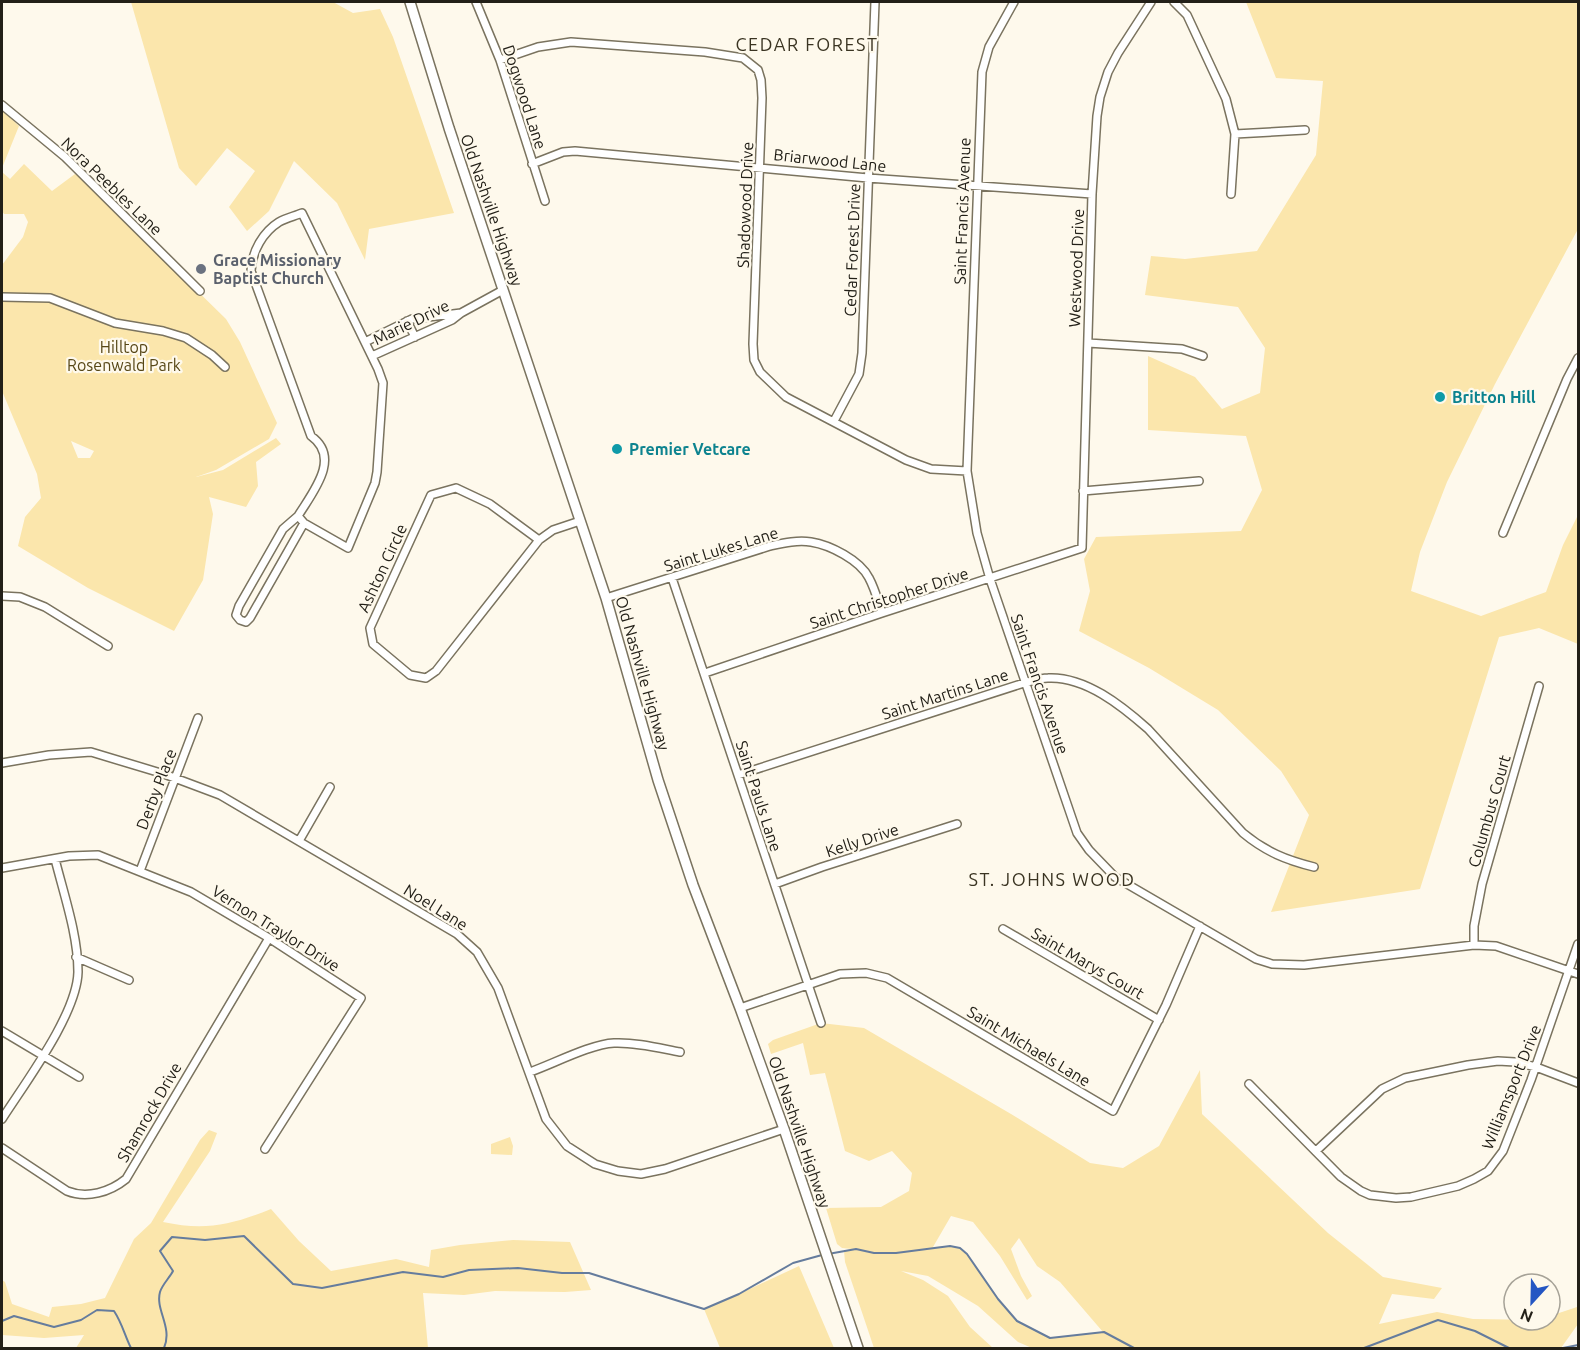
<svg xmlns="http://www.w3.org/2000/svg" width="1580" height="1350" font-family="Ubuntu,sans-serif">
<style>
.green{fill:#fbe6ac;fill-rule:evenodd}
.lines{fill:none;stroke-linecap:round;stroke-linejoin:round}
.stream{stroke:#657c9d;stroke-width:2}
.street-casing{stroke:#7a735f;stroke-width:10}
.secondary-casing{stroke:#7a735f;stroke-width:12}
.street{stroke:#fff;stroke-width:7}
.secondary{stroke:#fff;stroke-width:9}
.worship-dot{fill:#6b7280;stroke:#fef9ec;stroke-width:2}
.culture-dot{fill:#0f9aa8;stroke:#fef9ec;stroke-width:2}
.labels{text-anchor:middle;stroke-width:4.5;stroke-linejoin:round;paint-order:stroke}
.street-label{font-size:16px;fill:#232018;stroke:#fef9ec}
.worship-label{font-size:16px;font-weight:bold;fill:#5b616d;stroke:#fef9ec;text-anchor:start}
.park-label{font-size:16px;fill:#574716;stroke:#fef9ec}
.culture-label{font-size:16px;font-weight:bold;fill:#0d838f;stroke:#fef9ec;text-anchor:start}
.neighbourhood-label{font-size:18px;letter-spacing:1.5px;fill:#3a3422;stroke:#fef9ec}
</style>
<rect width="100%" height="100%" fill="#fef9ec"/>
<path class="green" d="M131,2h202l20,11 27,-4 13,28 61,176 -85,16 -4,31 -28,-57 -43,-42 -25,50 -22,20 -18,-24 26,-36 -28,-23 -31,38 -17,-18z
M1246,2h332v227l-83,155 -48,98 -27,70 -9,39 70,25 65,-24 17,-47 15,-30v129l-39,-16 -40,9 -79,252 -149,23 38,-97 -28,-44 -63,-61 -69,-42 -70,-37 11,-40 -6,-32 12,-22 145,-6 21,-41 -16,-54 -98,-6v-74l47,21 27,32 38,-16 5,-45 -27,-41 -93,-12 6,-39 34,3 72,-8 59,-96 7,-74 -47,-3z
M2,110l17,16 -17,42z
M24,164l28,27 23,-17 7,4 144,141 14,23 37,81 -8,16 -53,31 -20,7 27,-7 53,-32 5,6 -25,18 2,24 -12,21 -37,-10 4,17 -10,66 -29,51 -86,-43 -70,-42 7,-29 16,-19 -4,-24 -35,-83v-126l21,-28 5,-15 -4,-8h-20l-2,-3v-39l8,7zM71,441l23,10 -4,7h-12z
M821,1023l43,5 147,86 79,49 33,5 36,-22 41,-76 2,44 126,119 55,44 59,11 -8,11 -42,-5 -13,30 58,-12 36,7 77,1v-4l27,-9 1,17 -17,24h-529l-14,-6 -40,-36 -50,-30 -27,-5 22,9 25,16 22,31 23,21h-119l-29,-86 -1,-11 8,-2 -10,-1 -5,-4 -11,-36 55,-1 28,-16 3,-18 -20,-22 -23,10 -24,-10 -20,-78 -15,2 -7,-32 -32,11 -3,-10 5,-4zM951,1216l22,6 27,34 27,44 5,-4 -11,-20 -10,-27 8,-11 18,28 23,16 43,50 -53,6 -33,-17 -19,-22 -31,-45 -7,-6 -10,-2 -17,1z
M209,1130l8,3 -7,18 -47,71c42,9 68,3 108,-13l28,32 32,30 65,-12 33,8 2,-17 29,-5 53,-5 57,2 21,48 -26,2 -70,-1 -31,4 -41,-2 5,55h-352l8,-13 -40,3 -42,-3v-55l3,2 7,22 37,13 3,-10 29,-3 24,-6 29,-59 17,-16 49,-83z
M510,1137l3,9 -1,9 -21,-1v-10z
M799,1266l35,82h-59l-11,-1 -1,1h-43l-16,-39 35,-15z"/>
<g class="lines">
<path class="stream" d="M828,1254l28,-5 18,4h22l54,-7 10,2 7,6 31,45 19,22 33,17 54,-6 30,16
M2,1321l12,-5 40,11 27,-7 16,-10 17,1c8,12 11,25 17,37
M164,1348c9,-21 -9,-38 -4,-56 2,-7 10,-15 13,-21l-13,-20 12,-14 33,3 39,-4 49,48 29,4 81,-16 40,5 26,-7 49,-2 44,5h27l115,36 35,-15 54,-31 29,-8
M1364,1348l74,-28 37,11 34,17
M1563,1348l15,-3"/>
<defs>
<path id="street" d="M476,2l24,58 45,141
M1014,2l-25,45 -7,25 -15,399 10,62 13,46 87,254 12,17 26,27 141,82 16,5 32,1 170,-20 22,1 82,28
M1174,2l13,13 39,84 9,35 -4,60
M500,60l38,-13 33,-5 134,10 38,6 15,12 3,10 1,18 -9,246 1,16 6,12 26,25 120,63 25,9 36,2
M2,105l63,52 135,134
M1235,134l70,-4
M532,164l31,-12 12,-1 293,27 224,16
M2,297l48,1 65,25 48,8 23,7 26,17 13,12
M407,321l8,16
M365,342l47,-23 49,-6
M1088,343l94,6 21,7
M372,356l80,-36 9,-7 42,-23
M834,421l25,-47 3,-21 13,-351
M1083,491l116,-10
M298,516l-15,13 -44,77 -3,9 4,5 6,2 4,-4 54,-95 44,25 27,-65 2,-11 6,-89 -5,-14 -76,-156c-7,3 -16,5 -23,9 -16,10 -27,29 -28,49l60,165c31,22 1,57 -13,80l6,7
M1503,533l64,-154 11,-21
M539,540l-49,-36 -34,-16 -25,7 -61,133 3,16 37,31 16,3 10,-7 103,-131 14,-10 27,-9
M672,578l149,445
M2,596l18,1 25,10 63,39
M606,598l164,-52c14,-3 27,-6 41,-4 19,3 49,18 58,36 6,11 9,23 13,35
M705,673l177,-60 200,-65 10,-354 5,-78 3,-19 8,-25 10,-19 33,-51
M2,763l47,-8 42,-3 73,22 56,21 237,139 20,18 21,36 48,131 21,27 28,18 23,7 23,3 24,-5 119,-40
M738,775l286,-92c8,-2 16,-5 24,-5 37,-2 74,28 100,51l95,104c23,19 43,27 71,34
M299,841l31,-54
M2,868l67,-12 29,-1 93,37 78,46 92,60 -96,151
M140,871l58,-153
M775,884l47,-17 135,-43
M1003,929l156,91
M1474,945v-19l8,-42 57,-198
M76,957l53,23
M740,1008l100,-34 26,-1 21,5 226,133 53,-106 34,-79
M2,1031l77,46
M530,1072c23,-8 61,-28 84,-29 22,-1 45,5 66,9
M1249,1084l92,93 20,14 9,4 26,3 15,-1 47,-11 16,-7 14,-8 15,-20 28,-71 47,-136
M2,1119c23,-36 75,-105 76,-147 0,-37 -14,-77 -23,-113
M2,1148l65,43c20,8 43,1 59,-12l143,-241
M1316,1151l66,-62 23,-11 63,-13 30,-4 17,1 21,5 42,16"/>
<path id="secondary" d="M410,2l39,126 157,470 52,182 35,105 47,123 44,121 74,219"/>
</defs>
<use href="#street" class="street-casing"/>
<use href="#secondary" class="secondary-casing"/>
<use href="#street" class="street"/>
<use href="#secondary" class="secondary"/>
</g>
<circle class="worship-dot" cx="201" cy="269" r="6"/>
<g class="culture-dot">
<circle cx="1440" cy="397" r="6"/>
<circle cx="617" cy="449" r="6"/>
</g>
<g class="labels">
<g class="street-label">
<text transform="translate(525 97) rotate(72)" y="6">Dogwood Lane</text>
<text transform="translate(830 160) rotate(6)" y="6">Briarwood Lane</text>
<text transform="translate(112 186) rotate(44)" y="6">Nora Peebles Lane</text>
<text transform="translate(745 205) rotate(-88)" y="6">Shadowood Drive</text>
<text transform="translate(492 210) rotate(71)" y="6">Old Nashville Highway</text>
<text transform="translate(962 211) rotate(-88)" y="6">Saint Francis Avenue</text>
<text transform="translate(852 250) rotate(-88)" y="6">Cedar Forest Drive</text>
<text transform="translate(1076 268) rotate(-88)" y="6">Westwood Drive</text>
<text transform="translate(411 322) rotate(-26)" y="6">Marie Drive</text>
<text transform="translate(721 549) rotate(-17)" y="6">Saint Lukes Lane</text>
<text transform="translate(382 568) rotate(-65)" y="6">Ashton Circle</text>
<text transform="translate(889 598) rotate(-18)" y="6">Saint Christopher Drive</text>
<text transform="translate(643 673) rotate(74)" y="6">Old Nashville Highway</text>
<text transform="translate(1040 684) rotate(71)" y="6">Saint Francis Avenue</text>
<text transform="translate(945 694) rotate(-18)" y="6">Saint Martins Lane</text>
<text transform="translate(156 789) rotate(-69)" y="6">Derby Place</text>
<text transform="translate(759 796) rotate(72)" y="6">Saint Pauls Lane</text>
<text transform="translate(1489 811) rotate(-74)" y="6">Columbus Court</text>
<text transform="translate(862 840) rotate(-18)" y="6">Kelly Drive</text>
<text transform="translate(436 907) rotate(32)" y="6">Noel Lane</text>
<text transform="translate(276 928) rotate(32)" y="6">Vernon Traylor Drive</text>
<text transform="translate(1088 963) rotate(30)" y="6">Saint Marys Court</text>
<text transform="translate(1029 1046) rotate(31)" y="6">Saint Michaels Lane</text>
<text transform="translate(1511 1087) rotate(-68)" y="6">Williamsport Drive</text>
<text transform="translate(149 1112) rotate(-60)" y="6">Shamrock Drive</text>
<text transform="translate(800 1132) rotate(71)" y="6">Old Nashville Highway</text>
</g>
<g class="worship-label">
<text x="213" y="266">Grace Missionary<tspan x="213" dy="18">Baptist Church</tspan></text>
</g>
<g class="park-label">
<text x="124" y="353">Hilltop<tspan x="124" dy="18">Rosenwald Park</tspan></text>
</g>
<g class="culture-label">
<text x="1452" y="403">Britton Hill</text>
<text x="629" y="455">Premier Vetcare</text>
</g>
<g class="neighbourhood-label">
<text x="807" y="51">CEDAR FOREST</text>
<text x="1052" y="886">ST. JOHNS WOOD</text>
</g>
</g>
<rect width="1580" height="1350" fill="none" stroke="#232018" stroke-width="6"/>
<g transform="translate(1532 1302) rotate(202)"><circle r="28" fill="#fef9ec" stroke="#a6a297" stroke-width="1.5"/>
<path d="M0-4.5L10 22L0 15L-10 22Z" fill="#2456c3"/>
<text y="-9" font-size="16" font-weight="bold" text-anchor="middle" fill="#232018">N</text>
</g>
</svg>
